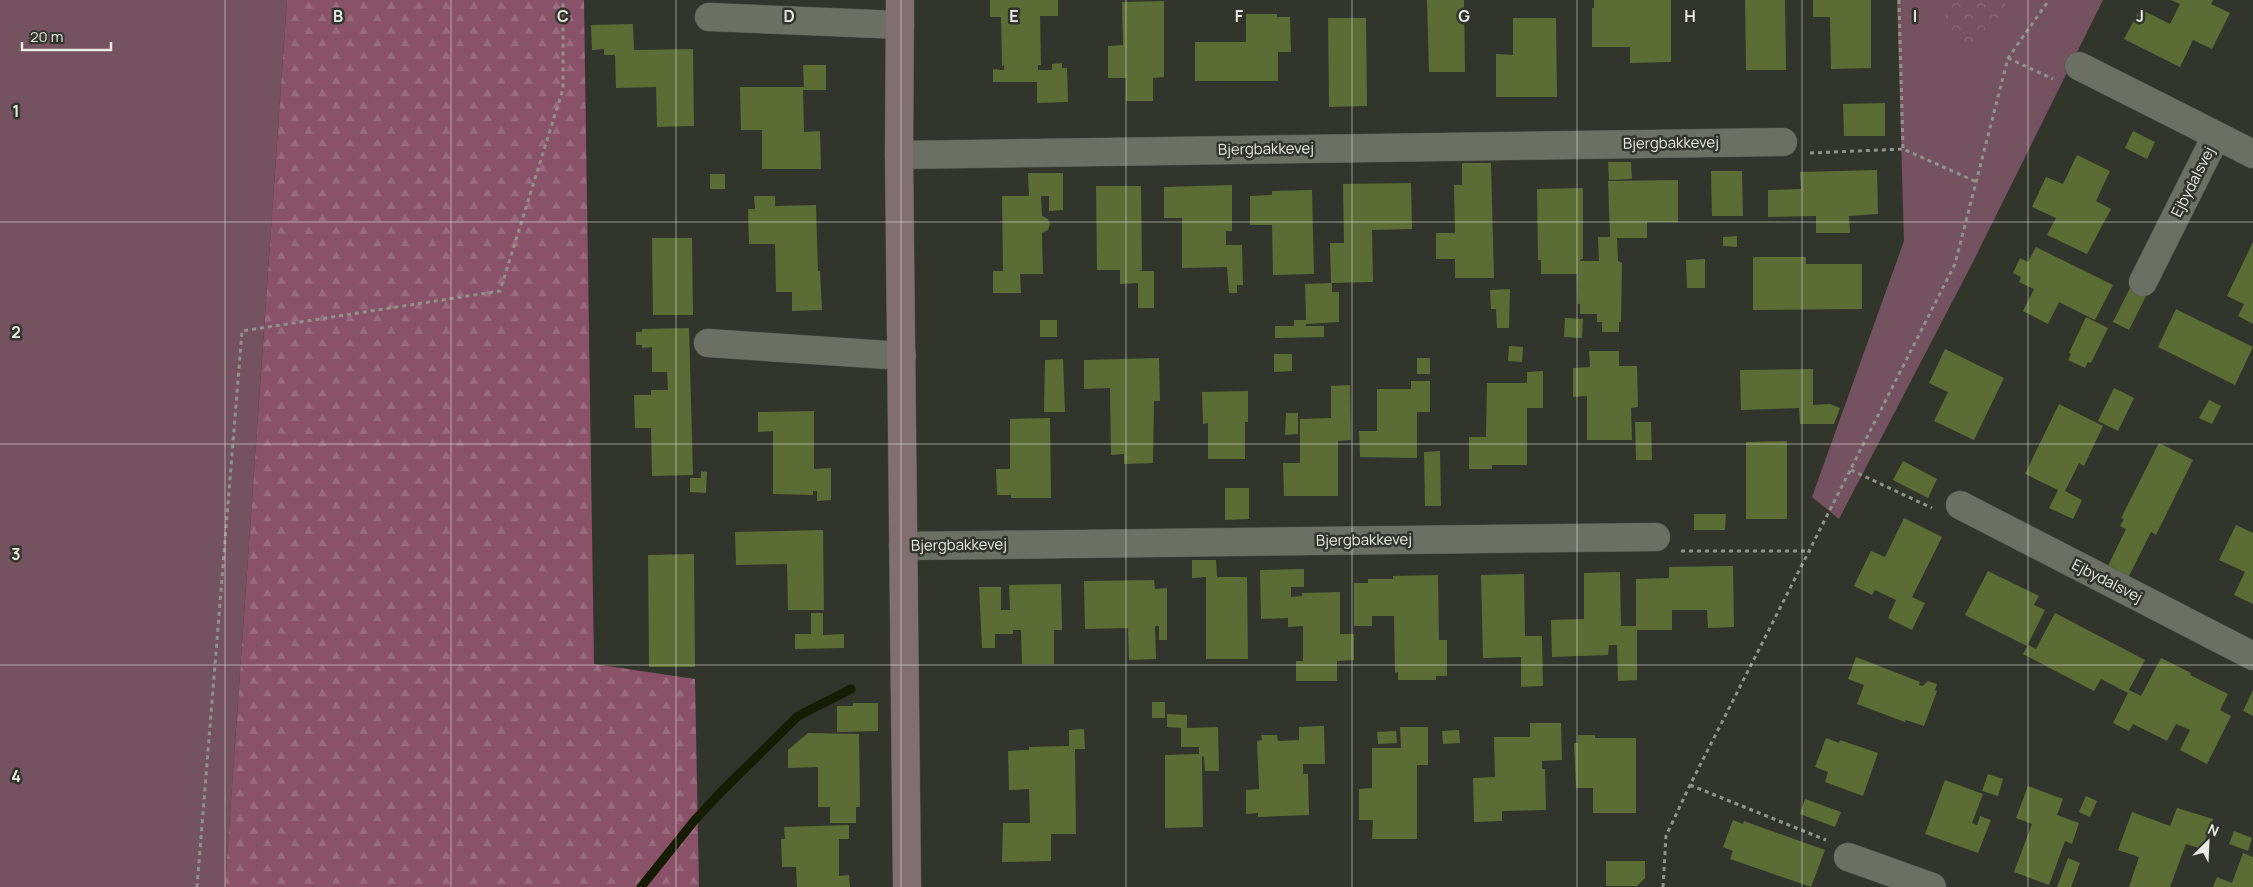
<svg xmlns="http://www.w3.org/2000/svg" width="2253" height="887" font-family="Manrope,sans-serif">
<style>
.green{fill:#745260}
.forest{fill:url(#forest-firs)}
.park{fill:url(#park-crowns)}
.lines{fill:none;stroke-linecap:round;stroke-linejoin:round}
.stream{stroke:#151c02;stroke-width:9}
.building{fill:#5c6c35}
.street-casing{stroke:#50534a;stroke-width:29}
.secondary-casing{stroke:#50534a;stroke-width:29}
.path{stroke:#90928b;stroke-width:3;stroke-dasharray:4 4;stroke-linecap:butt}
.street{stroke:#6b6f64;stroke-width:28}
.secondary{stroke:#816e70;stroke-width:28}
.grid{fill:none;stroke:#e9ebe5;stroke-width:1;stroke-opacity:0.55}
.labels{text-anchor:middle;stroke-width:5;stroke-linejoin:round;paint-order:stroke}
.street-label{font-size:15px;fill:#e9ebe5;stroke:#32352c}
.grid-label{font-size:16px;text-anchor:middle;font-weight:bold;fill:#e9ebe5;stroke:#32352c;stroke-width:5;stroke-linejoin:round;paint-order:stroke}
</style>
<defs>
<pattern id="forest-firs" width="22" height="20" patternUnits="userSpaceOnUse" patternTransform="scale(1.25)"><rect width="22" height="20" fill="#895269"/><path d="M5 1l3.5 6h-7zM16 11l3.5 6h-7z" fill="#9a6b7e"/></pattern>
<pattern id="park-crowns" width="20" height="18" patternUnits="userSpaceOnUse" patternTransform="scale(1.25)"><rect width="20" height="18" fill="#745260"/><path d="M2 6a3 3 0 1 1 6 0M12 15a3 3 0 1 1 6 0" fill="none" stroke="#886b77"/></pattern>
</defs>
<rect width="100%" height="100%" fill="#32352c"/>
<path class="green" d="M0,0h287l-62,887h-225z
M1897,0h206l-130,262 -134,257 -27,-22 92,-256z"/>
<path class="forest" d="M287,0h297l10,664 101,15 4,208h-474z"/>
<path class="park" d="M1943,0h64l-7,15 -29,31 -22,-10z"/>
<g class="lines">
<path class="stream" d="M641,887l53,-66 25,-27 79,-78 53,-27"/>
</g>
<path class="building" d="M990,0h68v16h-18l1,49h-3v5h14v-6l10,-1v5h5l1,34 -31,1v-21h-44v-13l11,1v-5l-2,1 -1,-49h-11z
M1427,0h37l1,72h-36z
M1594,0h77v62l-41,1v-16h-38v-39h2z
M1745,0h40l1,70h-40z
M1813,0h58v68l-40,1 -1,-52h-17z
M2171,0h42l-2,4 19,9 -18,36 -19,-9 -13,27 -56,-28 16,-30 30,15 10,-20z
M1164,1v76l-11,1v23h-27v-23h-18v-32l15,-1 -1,-43z
M1246,14h31v3h13l1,35h-13v29h-83v-39h51z
M1328,18h38l1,88 -38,1z
M1513,18h43l1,79h-61v-43l17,1z
M633,24l1,26 59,-1 1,77 -37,1 -1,-40 -40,1 -1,-33h-11v-6l-12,1 -1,-25z
M803,65h23v25h-23l1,42 16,-1 1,38h-59v-39h-21l-1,-43h64z
M1885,103v33h-41l-1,-32z
M2133,131l22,11 -8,17 -22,-11z
M2077,155l33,16 -14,30 15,8 -24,45 -40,-19 9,-17 -24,-11 14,-30 17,7z
M1608,162h23l1,17 -23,1z
M1462,163h29l3,115h-39v-19h-19v-26h19l-1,-48h8z
M1877,170l1,44 -29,2 1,17h-34v-17l-48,1v-27l33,-1 -1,-17z
M1711,171h31l1,45h-31z
M1028,173h35v37l-14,1v-15h-8l1,20 6,3 2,5 -2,6 -6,3 1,41h-23l1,19h-28v-22h10l-1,-75h27z
M710,174h15v15h-15z
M1678,180v42h-31v16h-30l1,23 4,2 -1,59h-2v10h-17v-10h-5v-8h-17v-10h-2l-1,-30h-36v-14h-3l-1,-71 46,-1v71h-2l-1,2h19l-1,-24h12l-2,-56z
M1411,183l1,46 -40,1 1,52 -42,1 -1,-40h14l-1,-59z
M1232,185v46h-6v14h16l1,40h-6v8h-8l-2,-26 -45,1v-50h-18v-31z
M1096,186h45l1,84 -5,1h17v37h-16v-25l-18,1v-14h-23z
M1312,190l2,84 -41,1 -1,-50h-22v-29l22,-1v-4z
M754,196h21v10l41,-1 2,66h2l2,39 -30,1v-19h-16l-1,-48h-26l-1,-35h7z
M1737,236v11l-14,-1v-9z
M652,238h40l1,77h-40z
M2253,242v82l-15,-8 6,-12 -17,-8z
M2036,247l77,38 -18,35 -36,-18 -11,22 -25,-13 11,-22 -15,-7 2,-5 -8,-4 7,-15 8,4z
M1753,257h53v7h56v45l-109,1z
M1705,259v29h-18l-1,-28z
M1332,283v9h7v30l-33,2v2h18v11l-49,1v-12h19v-6h12l-1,-36z
M2130,288l16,8 -17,34 -16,-8z
M1510,289l-1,39h-12l-1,-19h-5l-1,-19z
M2176,309l77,38 -18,38 -77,-38z
M2086,317l22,11 -17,35 -3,-1 -3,6 -17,-8 3,-6 -2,-1z
M1565,318l18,1 -1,19 -18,-1z
M1040,320h17v17h-17z
M689,328l4,147 -41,1 -1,-48h-16l-1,-33h17v-5h17l-1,-18h-15v-25l-10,1v-3h-6v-13h6v-3z
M1509,346l14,1 -1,15 -14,-1z
M1945,349l59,29 -30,62 -40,-19 14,-29 -19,-9z
M1589,351h30v15h18l1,41 -7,1 1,32h-45v-44l-14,1v-29l17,-1z
M1274,354h18v17l-18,1z
M1159,358l1,43h-6l-1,62 -29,1v-10l-13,1 -1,-67 -26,1v-29z
M1417,358h13v16h-13z
M1063,359l2,53h-21l1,-52z
M1813,369v36l17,-1 10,4 -6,16h-34l-1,-16 -58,2 -1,-40z
M1543,371v37h-16v57h-35v4h-23v-32h17l1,-54h40v-11z
M1411,381h19v31h-13v46l-57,-1 -1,-26h18v-42h34z
M1350,385l1,55 -13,1v55h-54l-1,-33h17v-44l31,-1v-32z
M2114,388l20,10 -16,33 -20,-10z
M1248,391v31h-3v37h-37v-36l-5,1 -1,-32z
M2209,400l12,6 -9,18 -13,-6z
M2059,404l44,22 -19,40 -5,-3 -14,28 17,9 -9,19 -24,-11 9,-18 -33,-16z
M814,411v58l17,-1v32l-14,1v-10h-4v4l-40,-1v-63l-15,1v-20z
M1286,413h12v21l-13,1z
M1050,418l1,80h-40v-3h-14l-1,-26h14v-50z
M1635,422h16l1,38h-16z
M1787,441v78h-41v-77z
M2159,443l34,17 -37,75 -5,-3 -23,46 -21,-10 19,-39 -6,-3 4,-7 -3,-1z
M1440,451l1,55h-16l-1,-54z
M1903,461l34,18 -9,19 -35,-18z
M701,471l6,1 -1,21 -16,-1v-14h11z
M1225,488h24v31l-24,1z
M1694,514h32l-1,16h-31z
M1904,518l38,19 -30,60 13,6 -13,27 -24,-12 8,-18 -21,-10 -3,5 -18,-9 17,-35 14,6z
M2236,525l17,8v71l-19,-9 11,-23 -26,-12z
M823,530l1,80h-36l-1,-46 -51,1 -1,-33z
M694,554l1,113h-46l-1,-112z
M1192,560h24l1,17h30l1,82h-42v-82l-14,1z
M1733,566l1,61 -26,1 -1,-18h-35v20h-35v50l-19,1 -1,-36h-8l-1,10 -56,2 -1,-37 33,-1v-46l36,-1 1,54h15v-47l33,-1v-11z
M1304,569v18h-13v10l11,-1v-3l38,-1v42h14v26l-17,1v20h-41v-20h7v-35l-15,1v-9l-27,1 -1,-49z
M1988,571l51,25 -5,9 11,5 -18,36 -62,-31z
M1524,574l1,62h17l1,50 -22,1v-30l-38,1 -2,-83z
M1438,575l1,65h8v36h-11v4h-38v-8l-3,1 -1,-57h-22v10h-18v-43h14v-4h25v-3z
M1154,580l1,9 12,-1v52h-8v-14h-4l1,33 -27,1 -1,-32 -43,1 -1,-48z
M1061,584l1,46h-8v34h-32l-1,-34h-8v4h-18v14h-13l-3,-61h22v23h9l-1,-25z
M811,613h12v22l21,-1v14l-49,1v-15h16z
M2055,613l90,47 -16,30 12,6 20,-38 30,15 -1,2 38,19 -8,16 11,6 -24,48 -27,-14 10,-20 -14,-6 -9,17 -34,-17 -4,7 -16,-8 15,-30 -27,-14 -7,12 -71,-37 5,-9 8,4z
M1856,657l64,25 -1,3 4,1 5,-5 9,3 -2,6 2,1 -13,35 -18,-6 -1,2 -48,-18 7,-19 -16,-6z
M2253,690v26l-10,-5z
M1152,702h13v16h-13z
M853,703h25v28l-41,1v-26h16z
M1167,714l20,1v13l31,-1 1,44h-14l-1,-14 -2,-1 1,71 -38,1v-73l34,-1v-7h-18v-19l-14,-1z
M1530,723h31l1,37 -20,1v8h3l1,41 -44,1v10l-28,1 -1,-44 22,-1 -1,-40h36z
M1324,726l1,38h-22v10h5l1,41 -51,2v-4l-12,1v-24l13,-1 -2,-48 5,-1 -1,-5h16l1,6 21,-1v-13z
M1400,727h28v38h-11v74h-45l1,-19h-14v-31l13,-1v-40h29z
M1084,729l1,20h-10l1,85h-25v27l-49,1 1,-39h27l-1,-34 -20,1 -1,-39 21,-1v-3l40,-1v-16z
M1459,730l1,13 -17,1 -1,-13z
M1396,731l1,12 -19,1 -1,-12z
M808,733l51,1 1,73h-4v16h-26v-16h-12v-40l-30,1v-18z
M1578,735h17v3h41v75h-43v-25h-17l-2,-45h4z
M1826,738l13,5 1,-3 38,13 -15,43 -38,-14 3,-10 -13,-5z
M1988,774l15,5 -5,17 -16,-5z
M1945,780l38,14 -11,29 5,2 3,-9 11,4 -13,33 -53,-19z
M2028,786l35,13 -6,16 22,8 -7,21 -7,-3 -16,44 -35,-13 18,-48 -16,-6z
M2086,796l11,5 -7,16 -11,-5z
M1805,799l36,13 -6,15 -35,-13z
M2177,808l36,11 -11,30 -16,-5 -16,43h-41l10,-30 -21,-7 14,-38 38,14z
M1733,820l10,4 1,-3 81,29 -14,37 -81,-28 3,-8 -10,-4z
M849,825v14h-10v37l10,-1 1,12h-53l-1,-20h-14l-1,-28h4l-1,-12z
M2234,831l18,7 -4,13 -19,-7z
M2243,853l10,4v30h-40l4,-10 15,6z
M2068,858l12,5 -9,24h-14z
M1606,861h39v17l-8,8h-31z"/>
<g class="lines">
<defs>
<path id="street" d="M709,17l191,8
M2079,66l174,88
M899,155l884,-13
M2143,282l73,-146
M708,343l194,13
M1960,505l293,151
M903,546l753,-9
M1848,857l84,30"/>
<path id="secondary" d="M900,0l-1,155 8,732"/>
</defs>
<use href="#street" class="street-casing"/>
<use href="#secondary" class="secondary-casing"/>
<path class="path" d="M1899,0l4,149
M2008,58l45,21
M1810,153l93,-4 74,33
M1851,470l81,38
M1681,551h130
M1690,785l136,55
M197,887l45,-556 258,-40 63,-202v-89
M1663,887l3,-51 24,-51 265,-521 53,-206 41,-58"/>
<use href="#street" class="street"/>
<use href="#secondary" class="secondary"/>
</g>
<path class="grid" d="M225,0v887M451,0v887M676,0v887M901,0v887M1126,0v887M1352,0v887M1577,0v887M1802,0v887M2028,0v887M0,222h2253M0,444h2253M0,665h2253"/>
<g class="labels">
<g class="street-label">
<text transform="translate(1671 143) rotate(-1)" y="5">Bjergbakkevej</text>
<text transform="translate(1266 149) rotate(-1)" y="5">Bjergbakkevej</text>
<text transform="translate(2193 182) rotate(-63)" y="5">Ejbydalsvej</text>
<text transform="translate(1364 540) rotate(-1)" y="5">Bjergbakkevej</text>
<text transform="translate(959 545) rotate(-1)" y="5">Bjergbakkevej</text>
<text transform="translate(2107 581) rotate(27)" y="5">Ejbydalsvej</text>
</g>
</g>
<g class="grid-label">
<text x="338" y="22">B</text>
<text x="563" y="22">C</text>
<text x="789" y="22">D</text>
<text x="1014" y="22">E</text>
<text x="1239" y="22">F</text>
<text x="1464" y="22">G</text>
<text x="1690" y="22">H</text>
<text x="1915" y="22">I</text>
<text x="2140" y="22">J</text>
<text x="16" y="117">1</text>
<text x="16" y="338">2</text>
<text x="16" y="560">3</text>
<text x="16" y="782">4</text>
</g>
<g transform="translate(2208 842) rotate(24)" stroke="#32352c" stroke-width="4" paint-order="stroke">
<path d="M0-4L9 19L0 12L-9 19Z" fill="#e9ebe5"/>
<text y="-8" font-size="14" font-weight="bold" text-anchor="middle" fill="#e9ebe5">N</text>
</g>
<path d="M22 42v8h89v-8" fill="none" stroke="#e9ebe5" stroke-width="2.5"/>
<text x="30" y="42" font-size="15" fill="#e9ebe5" stroke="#32352c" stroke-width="4" paint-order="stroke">20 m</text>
</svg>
